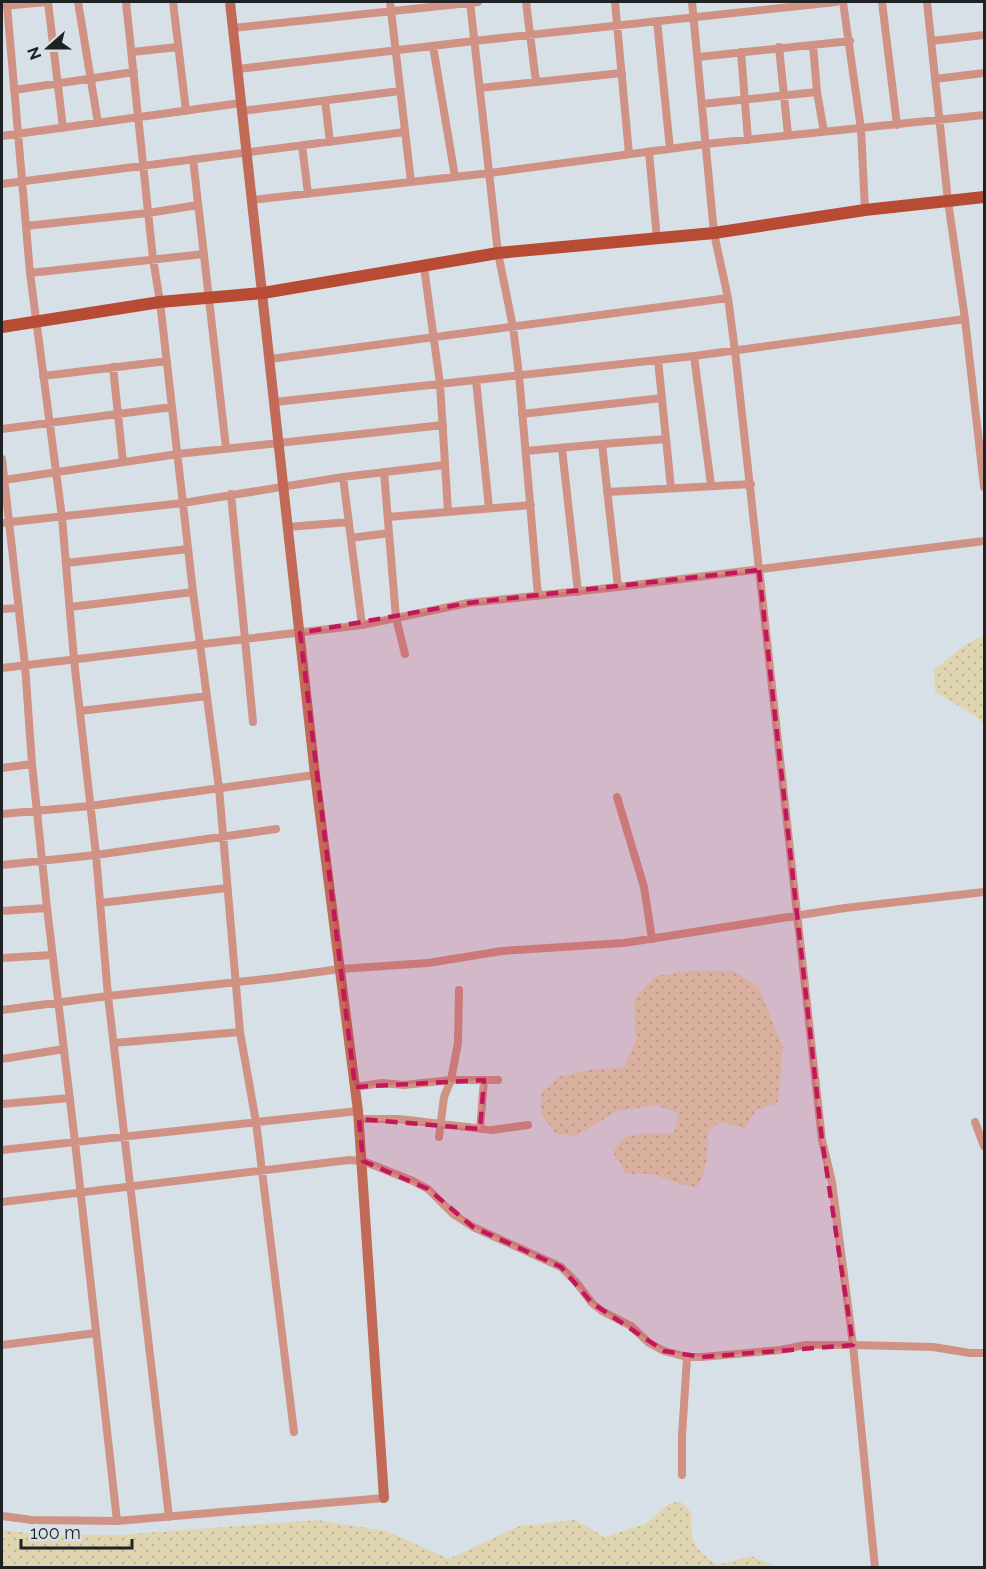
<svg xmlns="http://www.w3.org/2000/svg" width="986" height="1569" font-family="Raleway,sans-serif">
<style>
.sand{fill:url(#sand-dots)}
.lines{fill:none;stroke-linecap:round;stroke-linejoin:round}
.street{stroke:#cf9284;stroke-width:8}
.secondary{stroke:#c26a57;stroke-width:10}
.primary{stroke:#b74b34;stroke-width:12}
.marked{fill:#c2185b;fill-opacity:0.2;stroke:#c2185b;stroke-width:4.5;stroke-dasharray:12 8;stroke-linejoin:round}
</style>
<defs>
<pattern id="sand-dots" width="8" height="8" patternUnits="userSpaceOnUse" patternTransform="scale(1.5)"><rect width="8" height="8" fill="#dfd5b0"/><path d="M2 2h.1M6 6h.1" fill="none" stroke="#bfb797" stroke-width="1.8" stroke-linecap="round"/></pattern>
</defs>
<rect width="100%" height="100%" fill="#d8e0e7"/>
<path class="sand" d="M984,635v89l-10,-9 -39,-23 -1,-22 31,-25z
M689,971h45l24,16 25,60 -5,56 -22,7 -11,18 -25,-6 -12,9c0,20 0,38 -11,56 -15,0 -27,-8 -42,-12 -9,-2 -20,-1 -29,-1l-13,-22 11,-15 26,-4h24l5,-19 -22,-9 -40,6 -41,25 -20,-2 -15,-20v-21l20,-17 27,-6 36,-3 12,-26 -2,-43 23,-22z
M681,1502l10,10c0,32 1,34 26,53l34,-9 25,11h-774v-37l33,4 84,1 198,-15 69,11 63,28 70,-33 56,-6 30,17 40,-13 25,-21z"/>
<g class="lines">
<path class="street" d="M48,2l15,126
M78,2l20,121
M126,2l27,257 7,43 33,290 26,196 21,244 16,90 38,310
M173,2l13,109
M390,2l21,180
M470,2l28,251 15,74 6,48 19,221
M526,2l10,80
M615,2l14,152
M692,2l22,231 14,65 7,53 87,789 10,42 21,163 22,223
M843,2l18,127 4,81
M882,2l15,123
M927,2l21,199 17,118 19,168
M7,5l23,268 32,244 12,143 22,195 12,141 61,521
M2,6l46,-4
M657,21l13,128
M233,28l245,-26
M931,41l53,-6
M813,45l4,47 7,40
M433,46l22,131
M779,47l9,88
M132,52l46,-5
M741,52l7,88
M698,57l152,-16
M238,69l236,-28 362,-39
M935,79l49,-6
M480,88l142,-15
M14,90l120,-18
M325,101l5,41
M702,104l115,-12
M242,111l158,-20
M2,136l239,-33
M302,145l6,49
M649,152l8,87
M193,159l33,289
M2,184l403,-52
M252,200l238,-27 216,-29 278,-29
M26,226l122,-13 50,-8
M424,267l16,117 8,128
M30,273l174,-19
M694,356l17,129
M270,359l458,-61
M658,360l13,128
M113,367l10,95
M43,376l124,-15
M476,380l13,128
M275,402l419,-46 271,-37
M522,414l140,-16
M2,429l170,-22
M602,444l64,-5
M562,449l16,143
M526,451l76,-7 16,143
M2,459l23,206 7,99 15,144 28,234 42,379 -85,-1 -30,-4
M384,472l12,146 9,36
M343,477l19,148
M4,480l174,-26 265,-29
M607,492l144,-8
M231,494l22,228
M388,517l143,-12
M2,523l181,-20 160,-26 102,-12
M288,527l61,-5
M351,538l38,-5
M66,563l122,-14
M70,607l123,-15
M2,609l17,-1
M2,668l360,-43 106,-22 150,-16 366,-46
M80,711l127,-15
M2,768l30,-4
M617,797l27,90 8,52
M2,814l88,-8 225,-31
M2,865l94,-10 180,-26
M100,903l127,-15
M2,911l45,-3
M2,958l50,-3
M2,1010l106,-14 166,-18 66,-9 88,-6 74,-12 122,-8 221,-35 139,-16
M114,1043l126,-11
M2,1059l62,-10
M355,1087l27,-4 22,2 47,-5h47
M2,1104l68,-6
M359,1119h40l93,11 36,-5
M975,1122l9,24
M480,1129l4,-49
M439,1137l5,-40 7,-17 7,-37 1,-53
M2,1150l356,-39
M2,1202l347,-42 14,1 50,20 15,8 25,25 20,13 88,40 15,15 16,21 10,8 29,15 18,17 15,8 23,6h15l78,-7 26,-5h47l80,2 37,6h14
M2,1345l94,-12
M682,1475v-39l5,-79
M117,1521l267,-23"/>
<path class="secondary" d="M230,2l85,773 43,336 26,387"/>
<path class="primary" d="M2,327l158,-25 103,-9 235,-40 216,-20 151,-23 119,-13"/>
</g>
<path class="marked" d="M759,570l63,570 31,205 -151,12 -38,-6 -72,-48 -31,-36 -88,-40 -45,-38 -65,-28 -4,-42 121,10 4,-49 -129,7 -55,-454 168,-30z"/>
<rect width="986" height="1569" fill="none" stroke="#1f2224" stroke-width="6"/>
<g transform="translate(48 48) rotate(249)" stroke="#d8e0e7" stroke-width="4.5" paint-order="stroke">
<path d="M0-4.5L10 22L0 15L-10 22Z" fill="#1f2224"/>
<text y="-9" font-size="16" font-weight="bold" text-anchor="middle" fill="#1f2224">N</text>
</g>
<path d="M21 1539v9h111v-9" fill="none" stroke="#1f2224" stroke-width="3"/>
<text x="30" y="1539" font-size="18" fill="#1f2224" stroke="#d8e0e7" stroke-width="4.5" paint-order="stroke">100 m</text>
</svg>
